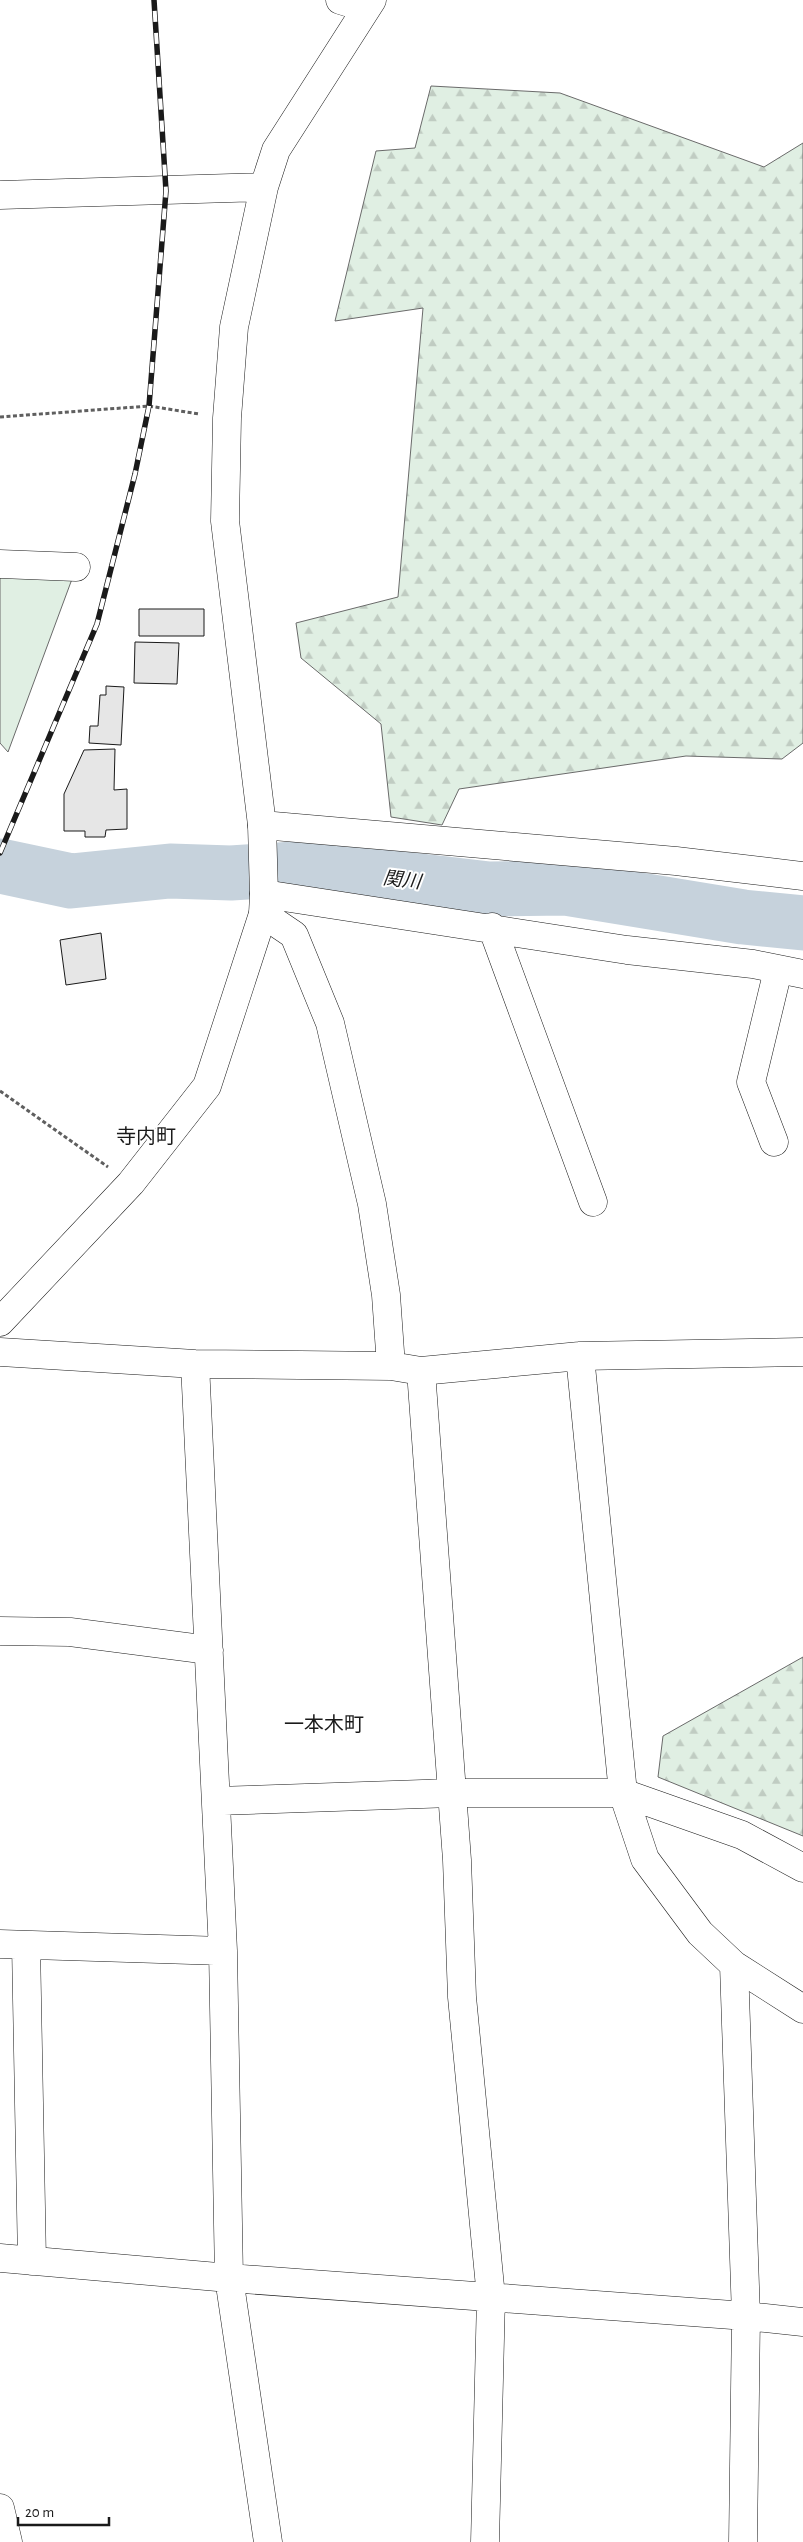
<svg xmlns="http://www.w3.org/2000/svg" width="803" height="2542" font-family="'Alegreya Sans','Noto Sans JP',sans-serif">
<style>
.forest{fill:url(#forest-firs);stroke:#6a6a6a}
.green{fill:#e0efe3;stroke:#6a6a6a}
.lines{fill:none;stroke-linecap:round;stroke-linejoin:round}
.river{stroke:#c6d2dc;stroke-width:55}
.building{fill:#e6e6e6;stroke:#1a1a1a}
.street-casing{stroke:#1a1a1a;stroke-width:29}
.secondary-casing{stroke:#1a1a1a;stroke-width:29}
.path{stroke:#5f5f5f;stroke-width:3;stroke-dasharray:4 2.5;stroke-linecap:butt}
.street{stroke:#fff;stroke-width:28}
.secondary{stroke:#fff;stroke-width:28}
.rail-casing{stroke:#1a1a1a;stroke-width:5.5}
.rail{stroke:#fff;stroke-width:4;stroke-dasharray:11;stroke-linecap:butt}
.labels{text-anchor:middle;stroke-width:4;stroke-linejoin:round;paint-order:stroke}
.water-label{font-size:19px;font-style:italic;fill:#1a1a1a;stroke:#fff}
.quarter-label{font-size:20px;fill:#1a1a1a;stroke:#fff}
</style>
<defs>
<pattern id="forest-firs" width="22" height="20" patternUnits="userSpaceOnUse" patternTransform="scale(1.25)"><rect width="22" height="20" fill="#e0efe3"/><path d="M5 1l3.5 6h-7zM16 11l3.5 6h-7z" fill="#c0ccc2"/></pattern>
</defs>
<rect width="100%" height="100%" fill="#fff"/>
<path class="forest" d="M431,86l129,7 204,74 39,-24v600l-21,16 -96,-3 -227,33 -17,36 -51,-8 -10,-93 -80,-66 -5,-35 102,-26 25,-289 -88,13 41,-170 39,-3z
M803,1657v179l-145,-59 5,-41z"/>
<path class="green" d="M0,576l72,3 -64,173 -8,-9z"/>
<g class="lines">
<path class="river" d="M0,866l71,15 99,-10 61,2 79,-5 179,21 77,-1 177,29 60,6"/>
</g>
<path class="building" d="M139,609h65v27h-65z
M135,642l44,1 -2,41 -43,-1z
M106,686l18,1 -3,58 -32,-2 1,-17h8l2,-31h6z
M115,749l-1,41 13,-1v40l-21,1 -1,7h-20v-6h-21v-37l20,-44z
M101,933l5,46 -40,6 -6,-45z"/>
<g class="lines">
<defs>
<path id="street" d="M340,0l26,8
M0,564l76,3
M262,825l414,36 127,15
M264,894l363,56 126,14 50,10
M263,914l31,21 36,88 42,181 14,91 5,71
M492,927l101,275
M774,1142l-23,-60 27,-112
M0,1352l195,12 196,2 30,5 159,-15 223,-4
M580,1356l43,437 22,66 55,74 34,32 69,44
M195,1364l28,587 6,327 39,264
M421,1371l36,489 5,137 29,300 -6,245
M0,1631l70,1 139,18
M216,1801l236,-8h171l119,42 61,33
M0,1944l223,7
M26,1945l6,316
M734,1965l12,351 -3,226
M0,2258l229,20 517,38 57,6
M0,2508l8,34"/>
<path id="secondary" d="M0,195l264,-8
M0,1322l131,-139 76,-97 56,-172 1,-20 -2,-69 -37,-304 2,-103 7,-91 30,-140 12,-37 96,-150"/>
</defs>
<use href="#street" class="street-casing"/>
<use href="#secondary" class="secondary-casing"/>
<path class="path" d="M0,417l149,-11 50,8
M0,1091l108,76"/>
<use href="#street" class="street"/>
<use href="#secondary" class="secondary"/>
<defs>
<path id="rail" d="M0,853l97,-229 38,-150 14,-68 17,-215 -12,-191"/>
</defs>
<use href="#rail" class="rail-casing"/>
<use href="#rail" class="rail"/>
</g>
<g class="labels">
<g class="water-label">
<text transform="translate(402 879) rotate(7)" y="7">関川</text>
</g>
<g class="quarter-label">
<text x="146" y="1143">寺内町</text>
<text x="324" y="1731">一本木町</text>
</g>
</g>
<path d="M18 2517v8h91v-8" fill="none" stroke="#1a1a1a" stroke-width="2.5"/>
<text x="25" y="2517" font-size="15" fill="#1a1a1a" stroke="#ffffff" stroke-width="4" paint-order="stroke">20 m</text>
</svg>
